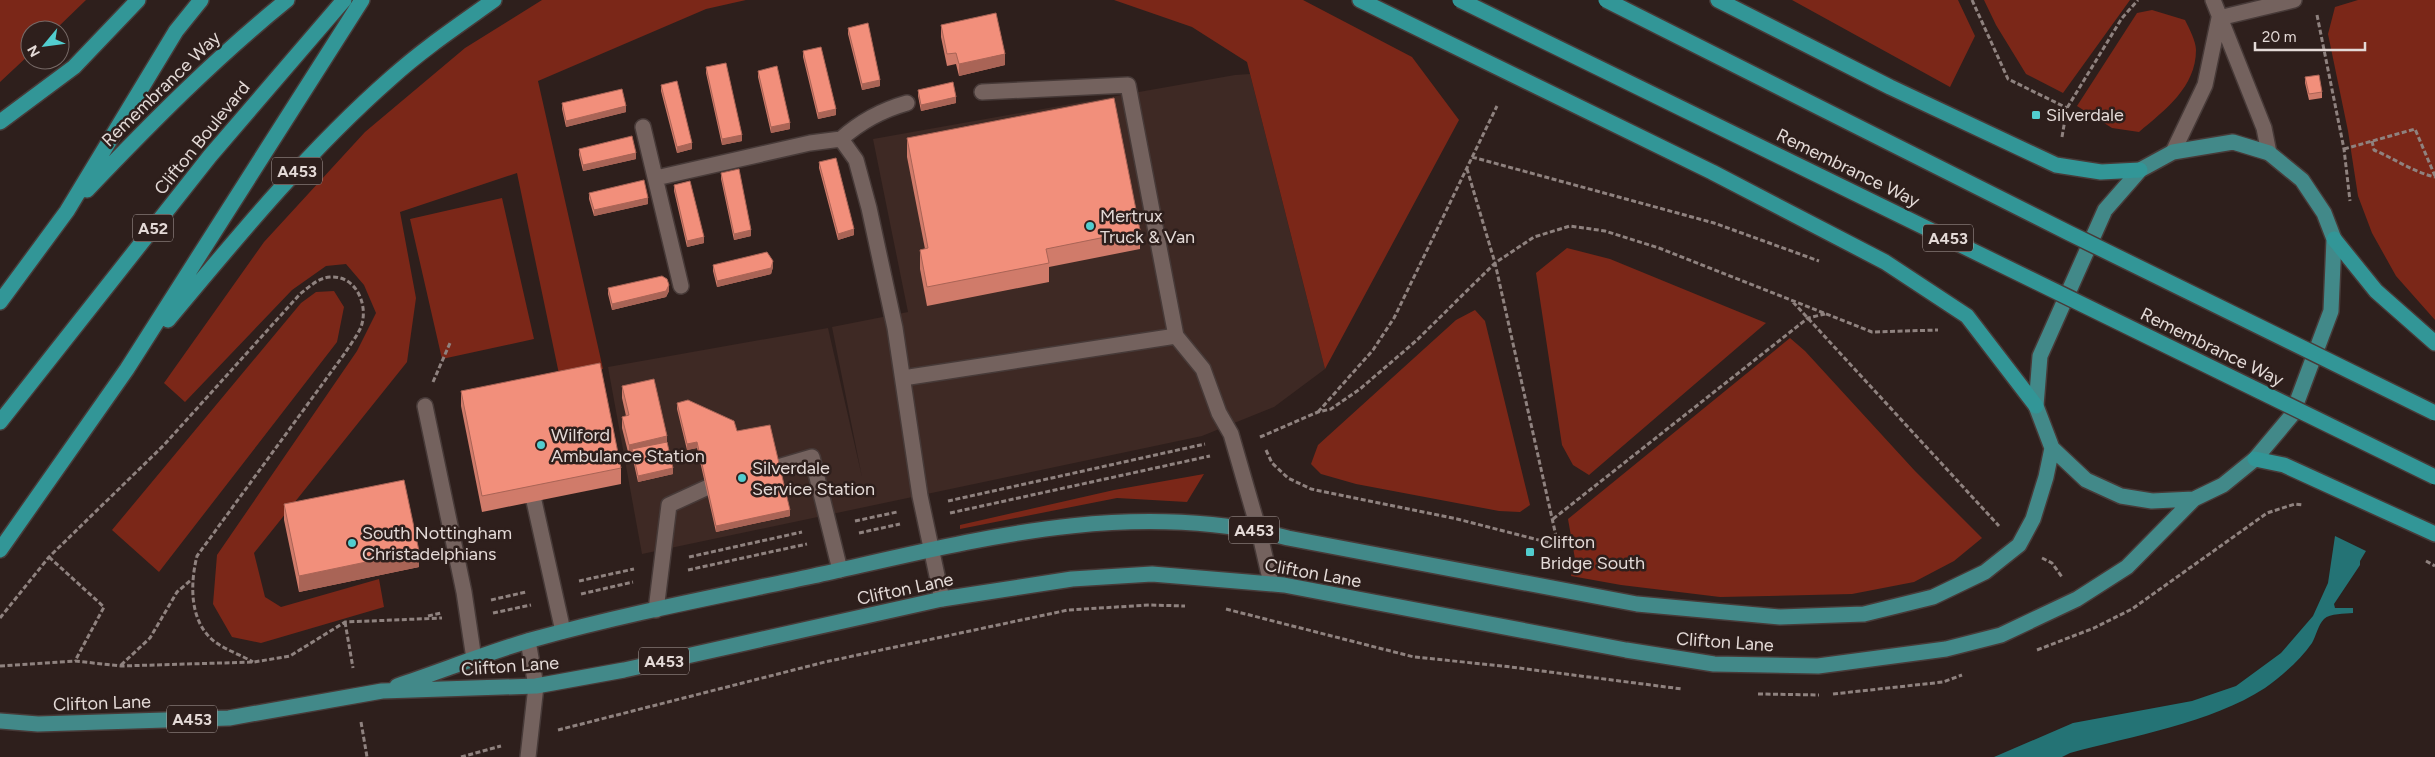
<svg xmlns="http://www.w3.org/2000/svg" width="2435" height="757" font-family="Figtree,sans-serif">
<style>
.built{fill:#3e2924}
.green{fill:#7b2718}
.water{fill:#247375}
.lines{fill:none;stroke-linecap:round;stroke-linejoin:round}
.service-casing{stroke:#473a38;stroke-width:18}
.minor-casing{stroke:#473a38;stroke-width:18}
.primary-casing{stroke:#473a38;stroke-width:18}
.trunk-casing{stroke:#473a38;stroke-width:18}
.path{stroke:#8f827f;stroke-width:3;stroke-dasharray:5 2.5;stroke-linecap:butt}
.service{stroke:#74625e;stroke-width:15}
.minor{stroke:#74625e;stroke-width:15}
.primary{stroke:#428989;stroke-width:15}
.trunk{stroke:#329697;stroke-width:15}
.trunk-bridge-casing{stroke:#473a38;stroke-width:18;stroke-linecap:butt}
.trunk-bridge{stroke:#329697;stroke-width:15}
.wall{fill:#d07b6a}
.shaded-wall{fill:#a96456}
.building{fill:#f28f7b;stroke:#a96456}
.poi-dot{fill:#52cdcf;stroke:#2e1f1c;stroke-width:2}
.labels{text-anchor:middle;stroke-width:5;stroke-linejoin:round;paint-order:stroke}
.shield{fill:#2e1f1c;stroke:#ada29f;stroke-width:1}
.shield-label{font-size:16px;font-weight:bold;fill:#e4dad7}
.street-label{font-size:18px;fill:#e4dad7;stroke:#2e1f1c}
.poi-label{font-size:18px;fill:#e4dad7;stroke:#2e1f1c;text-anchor:start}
</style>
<rect width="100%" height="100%" fill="#2e1f1c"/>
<path class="built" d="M1250,74l75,295 -51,38 -72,29 -560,118 -34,-187 220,-39 34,149 -30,-150 76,-15 -35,-173 362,-64z"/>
<path class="green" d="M0,0h86l-31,30h-25v24l-30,28z
M542,0h204l-40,9 -168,72 65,288 -44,5 -42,-201 -117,39 16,86 -9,64 -153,191 11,44 16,10 98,-28 5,28 -123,36 -29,-6 -19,-33 4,-49 140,-204 19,-38 -12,-28 -18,-21 -20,2 -34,24 -107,112 -21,-19 100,-141 101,-110 100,-84z
M1114,0h189l109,57 47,63 -134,249 -78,-307 -55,-35z
M1792,0h166l17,36 -25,51z
M1984,0h146l-67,93 -37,-19 -30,-49z
M2358,0h77v320l-39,-44 -24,-43 -14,-37 -10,-65 -20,-97 7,-27z
M2152,10l33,10c4,8 11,21 11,30 0,37 -31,60 -57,82l-27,-4 -35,-22 60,-93z
M502,198l32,141 -92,20 -32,-140z
M1567,248l43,11 156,64 -177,152 -16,-10 -11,-20 -26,-172z
M334,291l10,16 -7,35 -178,230 -47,-42 189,-227 15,-11z
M1475,310l10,11 45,184 -10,7 -21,-1 -143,-27 -35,-10 -10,-10 7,-19 138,-125z
M1790,338l15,13 110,120 67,67 -28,23 -40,21 -62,12 -132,3 -99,-12 -50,-9 4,-17 -7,-40z
M1204,474l-17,28 -70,-4 -157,31v-4l154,-35z"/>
<path class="water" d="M2335,536l31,15 -6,10v4l-26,39 1,4h18v5c-8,1 -23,0 -29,6 -6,6 -8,17 -12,24 -12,17 -30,33 -47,45 -54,35 -133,48 -195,65l-8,4h-68l79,-34 119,-22 44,-15 45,-33 32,-37 15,-33z"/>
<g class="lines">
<defs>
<path id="service" d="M982,92l146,-7 48,251
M643,127l38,159
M841,139c19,-17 41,-29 66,-36
M656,178l154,-35 31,-4 15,21 13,48 26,120 25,168 22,103
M903,378l273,-42 27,33 16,44 12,21 28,97 12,52
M425,406l39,186 10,67
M778,467l34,-10 28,113
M534,501l29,130
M656,610l13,-105 37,-17
M528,757l8,-71 -8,-45"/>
<path id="minor" d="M2213,0l51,128 5,25
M2219,18l75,-18
M2173,152l32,-67 14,-67"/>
<path id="primary" d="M2233,142l36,11 33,27 22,33 10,26 -3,72 -39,104 -37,44 -32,26 -29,14 -42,2 -31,-5 -35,-16 -34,-32 -16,-42 4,-50 65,-146 35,-40 33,-18z
M397,686c45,-15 89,-33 134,-46 93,-26 188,-44 282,-64 158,-35 314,-79 475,-38l349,66 143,13 84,-3 69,-17 52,-25 34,-27 14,-26 13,-42 6,-29
M0,721l38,3 191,-6 153,-27 154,-5 88,-16 318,-71 130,-20 80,-5 132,11 342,65 88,14 104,2 128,-17 55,-14 76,-36 50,-32 67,-68"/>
<path id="trunk" d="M1360,0l352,172 173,90 82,54 69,90
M1718,0l172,87 166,78 45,7 39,-2
M0,122l74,-55 64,-67
M87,190c64,-67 128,-132 200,-190
M2334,239l42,52 59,52
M0,302l67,-91 109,-180 25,-31
M168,320c70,-84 141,-170 223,-242 32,-29 68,-53 103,-78
M0,422l210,-266 134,-156
M2255,459l29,6 151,69
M0,550l127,-181 235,-369"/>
</defs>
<use href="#service" class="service-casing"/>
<use href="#minor" class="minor-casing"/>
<use href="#primary" class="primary-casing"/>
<use href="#trunk" class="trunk-casing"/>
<path class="path" d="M1972,0l36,79 59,29
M2317,15l27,134 6,52
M2062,137l5,-29 55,-90 16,-18
M2372,141l2,9c21,9 39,22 61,27
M2344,149l71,-20 20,47
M1472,157l242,66 105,38
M1793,302l206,224
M433,382l17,-39
M1318,412l55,-62 21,-32 103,-212
M1260,437l58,-25 13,-3 29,-20 57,-49 78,-77 39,-26 36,-11 35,5 54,17 213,84 66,-2
M1266,450l6,13 16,15 23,11 146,30 101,26 -63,-282 -28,-94
M948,501l257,-57
M950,513l260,-57
M1553,519l255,-201 17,-4
M855,521l42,-9
M859,533l41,-9
M49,557l55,50 -29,54
M689,557l113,-25
M2042,558l10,5 10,14
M2426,561l9,5
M688,570l119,-26
M579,581l55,-12
M581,594l52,-12
M491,600l35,-8
M1226,609l188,48 89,9 179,23
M493,613l38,-8
M428,616l13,-3
M0,618l49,-61 115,-112 136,-151c9,-7 18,-16 30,-17 26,-2 39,28 31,50 -4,9 -11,18 -16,26l-148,203c-7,28 -8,66 18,86 11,8 26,13 38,20
M345,622l8,46
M2037,650l57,-22 38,-19 135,-96 28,-9 8,1
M121,665l29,-27 27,-46 14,-12
M0,666l75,-5 46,5 133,-4 36,-6 55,-34 97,-4
M1758,694l61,1
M1833,694l110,-12 19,-7
M361,722l6,35
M558,730l267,-68 243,-52 81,-5 36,1
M461,757l40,-11"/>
<use href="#service" class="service"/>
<use href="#minor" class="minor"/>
<use href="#primary" class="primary"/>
<use href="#trunk" class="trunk"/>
<defs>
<path id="trunk-bridge" d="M1460,0l975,477
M1606,0l463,233 366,180"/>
</defs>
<use href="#trunk-bridge" class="trunk-bridge-casing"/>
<use href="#trunk-bridge" class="trunk-bridge"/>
</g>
<path class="wall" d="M941,25l64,40 -46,11 -3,-12 -9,2 -6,-29z
M848,28l32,58 -18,4 -14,-56z
M803,51l33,64 -18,4 -15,-62z
M706,67l36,74 -20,4 -16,-72z
M758,71l32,58 -19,4 -13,-56z
M2305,77l17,15v6l-13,2 -4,-17z
M661,85l31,64 -15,4 -16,-62z
M918,90l38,13 -35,8 -3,-15z
M562,103l64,9 -60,15 -4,-18z
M907,138l233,92v19l-91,18v15l-122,24 -7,-37v-19l5,-1 -18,-92z
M579,149l57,10 -53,12 -4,-16z
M819,162l35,73 -16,5 -19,-72z
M721,173l30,63 -17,4 -13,-61z
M674,185l30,58 -17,4 -13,-56z
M589,193l59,11 -54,12 -5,-17z
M713,265l60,2 -2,7 -54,13 -4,-16z
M608,288l61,3 -3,6 -54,13 -4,-16z
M622,386l45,56 6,32 -35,8 -6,-27 -3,1 -7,-28v-11l4,-1 -4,-18z
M461,391l160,77v16l-139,28 -21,-106z
M677,403l60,28 53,85 -74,16 -19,-84 -10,2 -10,-41z
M284,504l135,63 -120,25 -15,-72z"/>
<path class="shaded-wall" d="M1005,54v11l-46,11v-12z
M880,80v6l-18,4v-6z
M956,97v6l-35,8v-6z
M626,106v6l-60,15v-6z
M836,109v6l-18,4v-6z
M790,123v6l-19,4v-6z
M742,135v6l-20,4v-6z
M692,143v6l-15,4v-6z
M636,153v6l-53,12v-6z
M648,198v6l-54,12v-6z
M854,229v6l-16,5v-6z
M751,230v6l-17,4v-6z
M704,237v6l-17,4v-6z
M773,261v6l-2,7 -54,13v-6z
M669,285v6l-3,6 -54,13v-6z
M667,436v12l-35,1v6l-3,1v-11z
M697,442v6l-10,2v-6z
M673,468v6l-35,8v-6z
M790,510v6l-74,16v-6z
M419,551v16l-120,25v-16z"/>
<path class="building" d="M996,13l9,41 -46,10 -3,-11 -9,1 -6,-29z
M868,23l12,57 -18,4 -14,-56z
M821,47l15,62 -18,4 -15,-62z
M726,63l16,72 -20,4 -16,-72z
M777,66l13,57 -19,4 -13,-56z
M2319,75l3,17 -13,2 -4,-17z
M677,81l15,62 -15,4 -16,-62z
M953,82l3,15 -35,8 -3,-15z
M622,89l4,17 -60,15 -4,-18z
M1114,98l26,132 -94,19 3,14 -122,24 -7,-37 8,-2 -21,-110z
M632,136l4,17 -53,12 -4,-16z
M836,158l18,71 -16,5 -19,-72z
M739,169l12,61 -17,4 -13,-61z
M644,180l4,18 -54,12 -5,-17z
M690,181l14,56 -17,4 -13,-56z
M767,252l6,9 -2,7 -54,13 -4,-16z
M662,276l5,3 2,6 -3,6 -54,13 -4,-16z
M600,363l21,105 -139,28 -21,-105z
M654,379l13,57 -38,9 -7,-28 7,-2 -7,-29z
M688,400l46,21 3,10 33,-6 20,85 -74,16 -19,-84 -10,2 -10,-41z
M667,442l6,26 -35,8 -6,-27z
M404,480l15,71 -120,25 -15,-72z"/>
<g class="poi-dot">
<rect x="2031" y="110" width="10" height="10" rx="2.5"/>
<circle cx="1090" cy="226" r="5"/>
<circle cx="541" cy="445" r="5"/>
<circle cx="742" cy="478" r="5"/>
<circle cx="352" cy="543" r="5"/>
<rect x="1525" y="547" width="10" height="10" rx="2.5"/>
</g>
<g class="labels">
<g class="shield">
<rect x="272" y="157.5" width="50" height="27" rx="4"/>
<rect x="133" y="214.5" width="40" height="27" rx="4"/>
<rect x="1923" y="224.5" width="50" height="27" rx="4"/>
<rect x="1229" y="516.5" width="50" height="27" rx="4"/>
<rect x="639" y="647.5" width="50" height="27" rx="4"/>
<rect x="167" y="705.5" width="50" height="27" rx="4"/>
</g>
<g class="shield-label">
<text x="297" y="177">A453</text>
<text x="153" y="234">A52</text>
<text x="1948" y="244">A453</text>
<text x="1254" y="536">A453</text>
<text x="664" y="667">A453</text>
<text x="192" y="725">A453</text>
</g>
<g class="street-label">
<text transform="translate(161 89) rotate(-44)" y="6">Remembrance Way</text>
<text transform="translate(202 138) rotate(-51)" y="6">Clifton Boulevard</text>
<text transform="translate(1848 168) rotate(26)" y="6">Remembrance Way</text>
<text transform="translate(2212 347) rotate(26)" y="6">Remembrance Way</text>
<text transform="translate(1313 573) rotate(10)" y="6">Clifton Lane</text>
<text transform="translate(905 589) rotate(-12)" y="6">Clifton Lane</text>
<text transform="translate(1725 642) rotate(4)" y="6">Clifton Lane</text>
<text transform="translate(510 666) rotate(-4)" y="6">Clifton Lane</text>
<text transform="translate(102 703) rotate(-2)" y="6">Clifton Lane</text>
</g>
<g class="poi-label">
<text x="2046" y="121">Silverdale</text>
<text x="1100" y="222">Mertrux<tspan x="1100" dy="21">Truck &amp; Van</tspan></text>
<text x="551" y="441">Wilford<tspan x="551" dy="21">Ambulance Station</tspan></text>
<text x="752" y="474">Silverdale<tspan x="752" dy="21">Service Station</tspan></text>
<text x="362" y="539">South Nottingham<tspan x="362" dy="21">Christadelphians</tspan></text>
<text x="1540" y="548">Clifton<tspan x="1540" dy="21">Bridge South</tspan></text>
</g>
</g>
<g transform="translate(45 45) rotate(241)"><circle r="24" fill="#2e1f1c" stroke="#776a67"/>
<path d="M0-4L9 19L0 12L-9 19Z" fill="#52cdcf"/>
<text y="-8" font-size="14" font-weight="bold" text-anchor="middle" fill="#e4dad7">N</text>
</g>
<path d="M2255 42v8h110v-8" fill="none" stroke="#e4dad7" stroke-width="2.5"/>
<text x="2262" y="42" font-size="15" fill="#e4dad7" stroke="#2e1f1c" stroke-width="4" paint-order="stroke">20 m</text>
</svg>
